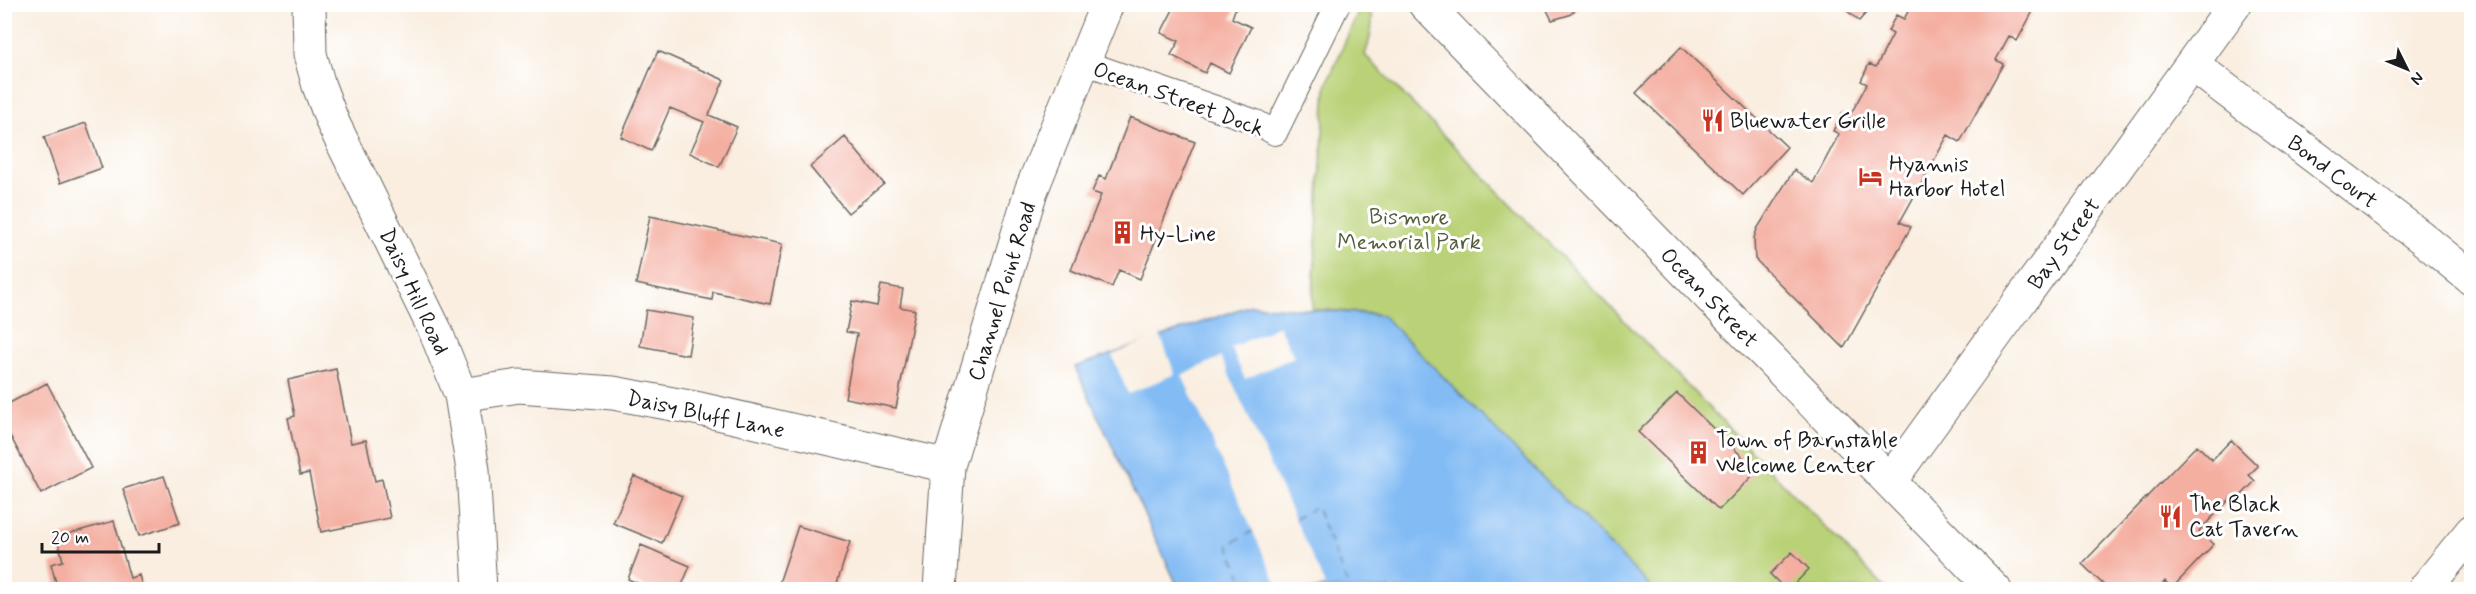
<svg xmlns="http://www.w3.org/2000/svg" width="2476" height="594" font-family="Mynerve,sans-serif">
<style>
.green{fill:#b9d277;stroke:#6a774a;stroke-width:1.5}
.water{fill:#83bcf4;stroke:#506c88;stroke-width:1.5}
.pier{fill:#f9eee0}
.lines{fill:none;stroke-linecap:round;stroke-linejoin:round}
.ferry{stroke:#455c72;stroke-width:1.5;stroke-dasharray:8 6;stroke-linecap:butt}
.building{fill:#f4afa1}
.lane-casing{stroke:#696661;stroke-width:26}
.street-casing{stroke:#696661;stroke-width:35}
.secondary-casing{stroke:#696661;stroke-width:35}
.lane{stroke:#fff;stroke-width:24}
.street{stroke:#fff;stroke-width:33}
.secondary{stroke:#fff;stroke-width:33}
.labels{text-anchor:middle;stroke-width:6;stroke-linejoin:round;paint-order:stroke}
.street-label{font-size:22px;fill:#1c1c1c;stroke:#fff}
.poi-label{font-size:22px;fill:#1c1c1c;stroke:#fff;text-anchor:start}
.park-label{font-size:22px;fill:#535c3c;stroke:#fff}
</style>
<rect width="100%" height="100%" fill="#fff"/>
<filter id="ink" filterUnits="userSpaceOnUse"><feTurbulence type="fractalNoise" baseFrequency=".0167" numOctaves="2"/><feDisplacementMap in="SourceGraphic" scale="12" xChannelSelector="R" yChannelSelector="G"/><feConvolveMatrix kernelMatrix="1 2 1 2 8 2 1 2 1" color-interpolation-filters="sRGB"/></filter>
<filter id="wash" filterUnits="userSpaceOnUse"><feTurbulence type="fractalNoise" baseFrequency=".008" numOctaves="4" result="noise"/><feDisplacementMap in="SourceGraphic" scale="24" xChannelSelector="R" yChannelSelector="G"/><feGaussianBlur stdDeviation="1.35" result="paint"/><feColorMatrix in="noise" values="0 0 0 0 0 0 0 0 0 0 0 0 0 0 0 0 0 1.4 0 .05"/><feComposite in="paint" operator="in"/></filter>
<g filter="url(#wash)">
<rect width="100%" height="100%" fill="#f9eee0"/>
<path class="green" d="M1361,5h10c3,17 0,33 -6,50l521,534h-238l-271,-275 -65,-5 14,-223z"/>
<path class="water" d="M1251,305l131,10 271,274h-474l-104,-222z"/>
<path class="pier" d="M1279,326l15,31 -49,22 -14,-31z
M1160,335l15,39 -47,20 -16,-39z
M1221,357l104,228 -10,4h-36l-97,-214z"/>
<g class="lines">
<path class="ferry" d="M1295,519l21,-12 34,83
M1248,590l-20,-45 25,-14"/>
</g>
<g id="blocks">
<path class="building" d="M1176,4h61l-5,14 19,9 -22,46 -19,-10 -5,10 -34,-18 8,-14 -18,-8z
M1544,4h39l-14,11 -17,5z
M1850,4h24l-15,17 -14,-12z
M1912,4h114l-2,4 8,5 -15,28 -8,-5 -13,24 7,4 -43,78 -12,-7 -48,87 11,5 -67,121 -89,-89 -1,-21 3,-9 37,-59 19,13 26,-49 -6,-3 9,-18 7,4 18,-33 -6,-3 8,-17 7,3 17,-33 -5,-3 8,-16 8,4z
M1681,47l106,100 -44,48 -107,-102z
M658,51l66,29 -15,35 28,12 -18,40 -29,-14 14,-31 -34,-14 -19,43 -30,-14z
M1130,117l65,25 -55,137 -21,-9 -7,17 -41,-17 30,-75 -9,-3 7,-16 7,3z
M86,123l16,45 -42,15 -16,-46z
M845,137l39,47 -36,29 -38,-46z
M650,216l132,28 -12,60 -57,-12 -1,8 -76,-16z
M881,285l22,4 -3,18 15,3 -19,98 -51,-10 12,-64 -11,-2 6,-31 25,5z
M646,310l48,8 -6,37 -48,-9z
M336,369l15,74 15,-3 9,41 7,-2 8,39 -69,14 -12,-59 -9,2 -12,-57 7,-2 -7,-36z
M47,383l44,85 -50,26 -37,-70v-18z
M1677,393l80,78 -38,39 -81,-78z
M2231,440l27,26 -9,9 6,6 -20,21 -4,-4 -32,33 15,13 -42,44 -7,-7 -8,9h-48l-27,-26 115,-119 15,15z
M164,476l16,47 -41,13 -16,-47z
M634,476l48,20 -20,47 -49,-20z
M114,521l16,57 9,-3 4,15h-85l-7,-26 12,-3 -6,-24z
M798,526l52,16 -15,48 -58,-1z
M641,545l49,21 -10,24h-27l-25,-11z
M1792,552l17,17 -20,21h-3l-16,-16z"/>
</g>
</g>
<g filter="url(#ink)">
<use href="#blocks" fill-opacity="0" stroke="#696661" stroke-width="1.5"/>
<g class="lines">
<defs>
<path id="lane" d="M1083,62l173,60 19,11 63,-129"/>
<path id="street" d="M309,4l1,50 9,32 14,37 102,207 26,65 12,75 7,120
M2193,65l228,172 51,42
M461,395l58,-9 94,7 87,16 248,57
M1890,481l345,-477
M940,590l8,-124 83,-275 76,-187
M2424,590l48,-59"/>
<path id="secondary" d="M1425,4l570,586"/>
</defs>
<use href="#lane" class="lane-casing"/>
<use href="#street" class="street-casing"/>
<use href="#secondary" class="secondary-casing"/>
<use href="#lane" class="lane"/>
<use href="#street" class="street"/>
<use href="#secondary" class="secondary"/>
</g>
</g>
<defs>
<symbol id="restaurant-bare" viewBox="-9 -9 18 18"><path d="M-5-6h1v4h1v-4h1v4h1v-4h1v5L-1.5 .5V6h-2V.5L-5-1ZM5-6V6H3V1.5H1.5Q1.5-4 5-6Z" fill="#c8321e" stroke="#fff" stroke-width="2.5" paint-order="stroke"/></symbol>
<symbol id="hotel-bare" viewBox="-9 -9 18 18"><path d="M-6-4.5h1.5V1H6V5H4.5V3h-9V5H-6ZM-4 0a1.8 1.8 0 1 1 3.6 0ZM.5 0V-2.5h3Q6-2.5 6 0Z" fill="#c8321e" stroke="#fff" stroke-width="2.5" paint-order="stroke"/></symbol>
<symbol id="building-bare" viewBox="-9 -9 18 18"><path d="M-4-6H4V6H1V3H-1V6H-4ZM-2.5-4.3h1.7v1.8h-1.7ZM.8-4.3h1.7v1.8H.8ZM-2.5-1h1.7V.8h-1.7ZM.8-1h1.7V.8H.8Z" fill="#c8321e" stroke="#fff" stroke-width="2.5" paint-order="stroke"/></symbol>
</defs>
<g fill-rule="evenodd">
<use href="#restaurant-bare" x="1696" y="104" width="33" height="33"/>
<use href="#hotel-bare" x="1854" y="160" width="33" height="33"/>
<use href="#building-bare" x="1106" y="216" width="33" height="33"/>
<use href="#building-bare" x="1682" y="436" width="33" height="33"/>
<use href="#restaurant-bare" x="2154" y="500" width="33" height="33"/>
</g>
<g class="labels">
<g class="street-label">
<text transform="translate(1179 98) rotate(20)" y="8">Ocean Street Dock</text>
<text transform="translate(2333 171) rotate(37)" y="8">Bond Court</text>
<text transform="translate(2063 243) rotate(-54)" y="8">Bay Street</text>
<text transform="translate(415 291) rotate(65)" y="8">Daisy Hill Road</text>
<text transform="translate(1001 291) rotate(-73)" y="8">Channel Point Road</text>
<text transform="translate(1710 297) rotate(46)" y="8">Ocean Street</text>
<text transform="translate(706 413) rotate(12)" y="8">Daisy Bluff Lane</text>
</g>
<g class="poi-label">
<text x="1730" y="128">Bluewater Grille</text>
<text x="1889" y="171">Hyannis<tspan x="1889" dy="25">Harbor Hotel</tspan></text>
<text x="1140" y="241">Hy-Line</text>
<text x="1716" y="447">Town of Barnstable<tspan x="1716" dy="25">Welcome Center</tspan></text>
<text x="2189" y="511">The Black<tspan x="2189" dy="25">Cat Tavern</tspan></text>
</g>
<g class="park-label">
<text x="1409" y="224">Bismore<tspan x="1409" dy="25">Memorial Park</tspan></text>
</g>
</g>
<rect width="2476" height="594" fill="none" stroke="#fff" stroke-width="24"/>
<g transform="translate(2407 69) rotate(133)" stroke="#ffffff" stroke-width="4.5" paint-order="stroke">
<path d="M0-4.5L10 22L0 15L-10 22Z" fill="#1c1c1c"/>
<text y="-9" font-size="16" font-weight="bold" text-anchor="middle" fill="#1c1c1c">N</text>
</g>
<path d="M42 543v9h117v-9" fill="none" stroke="#1c1c1c" stroke-width="3"/>
<text x="51" y="543" font-size="18" fill="#1c1c1c" stroke="#ffffff" stroke-width="4.5" paint-order="stroke">20 m</text>
</svg>
